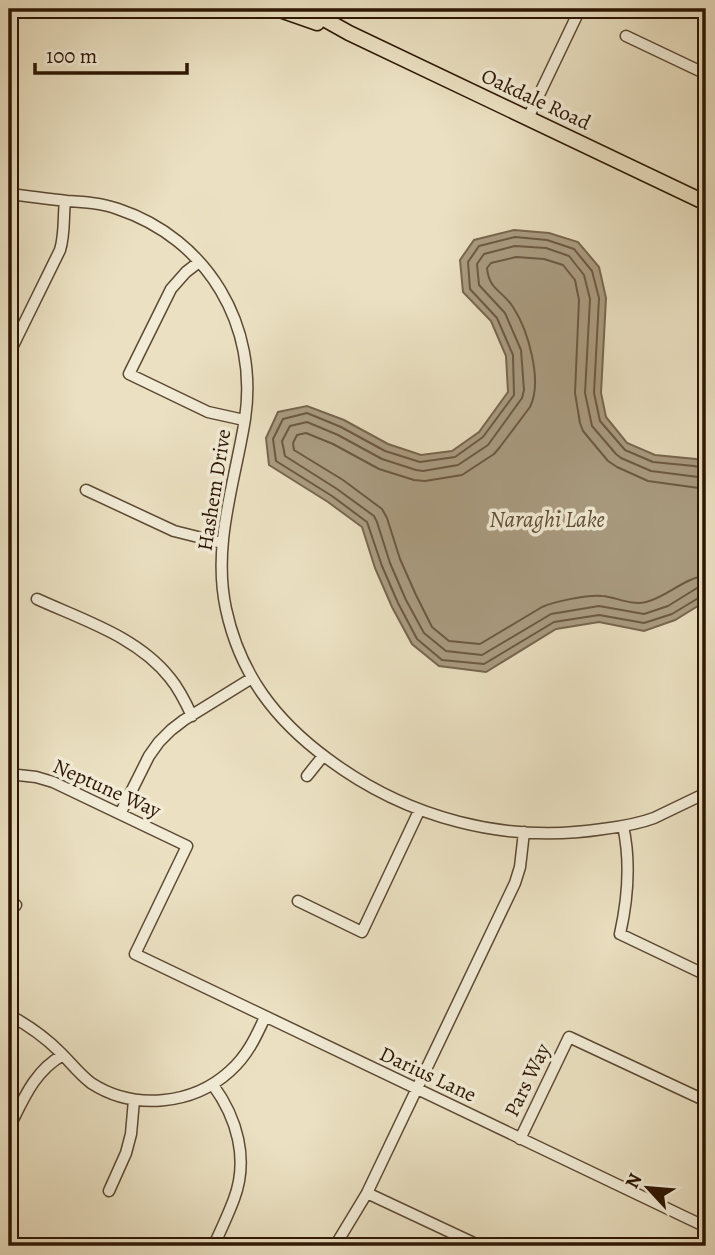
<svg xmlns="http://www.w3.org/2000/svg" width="715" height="1255" font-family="Alegreya,serif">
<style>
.water{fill:#aa9c81;stroke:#78664f;stroke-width:2}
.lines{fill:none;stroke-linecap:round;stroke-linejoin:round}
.shore{stroke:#6c5942;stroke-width:2}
.minor-casing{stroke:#5c4933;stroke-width:13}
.major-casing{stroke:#2d1603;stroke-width:17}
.minor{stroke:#f2ecd7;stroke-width:10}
.major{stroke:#ebe1c2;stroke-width:14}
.labels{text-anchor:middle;stroke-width:7;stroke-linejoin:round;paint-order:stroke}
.street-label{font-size:21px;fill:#2d1603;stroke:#f2ecd7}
.water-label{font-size:23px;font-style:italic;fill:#5f4c35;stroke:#f2ecd7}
</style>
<rect width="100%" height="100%" fill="#ebe1c2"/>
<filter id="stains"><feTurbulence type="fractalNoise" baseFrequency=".00286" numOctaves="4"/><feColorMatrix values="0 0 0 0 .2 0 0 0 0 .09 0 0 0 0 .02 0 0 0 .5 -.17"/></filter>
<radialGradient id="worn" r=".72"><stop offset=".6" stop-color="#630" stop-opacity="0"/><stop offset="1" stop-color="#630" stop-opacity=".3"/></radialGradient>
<path class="water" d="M514,230l35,3 29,9 21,25 7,31 -5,95 5,24 21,26 28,12 41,4 10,4v138l-31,19 -31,11 -45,-9 -43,7 -70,43 -47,-6 -27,-22 -20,-37 -17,-39 -13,-41 -34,-25 -59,-37 -3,-27 12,-26 29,-6 37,14 44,24 33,11 31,-4 27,-19 29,-40 -2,-36 -15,-35 -28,-29 -3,-32 14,-20z"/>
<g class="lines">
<path class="shore" d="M706,469l-12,-3 -41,-4 -28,-12 -25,-29 -6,-28 5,-95 -7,-27 -18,-22 -27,-9 -32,-3 -36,9 -11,16 2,27 27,29 16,37 1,40 -31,42 -28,20 -35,5 -35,-11 -44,-24 -34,-14 -24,6 -10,20 3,22 56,35 35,26 15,44 16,37 19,36 25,21 42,4 70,-42 45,-7 45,8 28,-9 28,-17 6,-1
M706,478l-55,-7 -30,-13 -5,-4 -24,-28 -7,-33 5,-94 -6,-24 -15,-19 -23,-8 -31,-2 -31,8 -7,10 2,21 26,28 16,37 3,40 -2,8 -34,47 -30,20 -35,6 -7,-1 -34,-11 -44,-24 -31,-13 -17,4 -8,15 3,15 52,33 37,27 3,6 13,41 16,37 18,33 22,18 36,4 69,-41 48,-8 45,8 24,-8 29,-18 9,-1
M706,489l-58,-8 -31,-14 -9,-6 -25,-30 -3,-8 -5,-30 4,-93 -4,-20 -12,-15 -19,-6 -28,-2 -25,6 -4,5c2,22 15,22 26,39 15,23 30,74 17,100l-30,40 -6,7 -32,21 -37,6 -11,-1 -35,-11 -46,-25 -27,-11 -9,2 -4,8 1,7 49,30 39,29 5,9 13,41 16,36 16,32 17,14 31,3 62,-37c11,-5 47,-13 60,-11 14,1 30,10 44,6 21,-5 39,-25 60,-26"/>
<defs>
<path id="minor" d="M626,36l80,38
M528,118l52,-109
M9,194c19,2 38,5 58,7 17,1 34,2 51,8 90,30 141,117 127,210 -10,63 -33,126 -19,190 14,65 49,111 102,150 79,59 177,85 275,70 16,-2 35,-5 51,-11 17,-8 35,-17 52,-25
M199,262l-13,10 -15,17 -42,85 79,38 36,8
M9,354l51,-104c5,-16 3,-32 5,-49
M86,490l88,41 48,12
M37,599c46,21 101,38 133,79 10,12 16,25 22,38
M9,774l27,3 17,5 134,64 -52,108 571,273
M307,776l16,-20
M120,814l29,-58 10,-14 12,-12 13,-10 68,-42
M623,826c8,36 5,72 -3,108l86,41
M298,901l64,31 57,-121
M9,912l7,-7
M9,1015c19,10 36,22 52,38 10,10 18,21 30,30 43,28 102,22 139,-12 17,-15 26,-34 35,-54
M213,1085c24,33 36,74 21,114 -6,16 -13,31 -20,46l2,1
M9,1128c14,-28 25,-57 54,-73
M520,1139l49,-102 137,64
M109,1191l17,-38 5,-19 3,-34
M367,1193l113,53
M335,1246l32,-53 148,-310 5,-16 4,-35"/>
<path id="major" d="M277,9l40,14
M306,9l43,24 357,170"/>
</defs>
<use href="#minor" class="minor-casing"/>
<use href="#major" class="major-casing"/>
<use href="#minor" class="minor"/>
<use href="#major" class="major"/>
</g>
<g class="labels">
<g class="street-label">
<text transform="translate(536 99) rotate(25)" y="7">Oakdale Road</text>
<text transform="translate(214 490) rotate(-81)" y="7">Hashem Drive</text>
<text transform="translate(107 788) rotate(24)" y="7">Neptune Way</text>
<text transform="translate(428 1074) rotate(25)" y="7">Darius Lane</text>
<text transform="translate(527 1080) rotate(-64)" y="7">Pars Way</text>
</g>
<g class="water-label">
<text x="547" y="527">Naraghi Lake</text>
</g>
</g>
<rect width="715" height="1255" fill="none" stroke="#ebe1c2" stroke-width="35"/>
<rect x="10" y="10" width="694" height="1234" fill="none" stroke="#2d1603" stroke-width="3.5"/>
<rect x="18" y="18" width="680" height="1220" fill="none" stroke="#2d1603" stroke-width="2"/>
<g transform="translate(648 1188) rotate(296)" stroke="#f2ecd7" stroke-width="5" paint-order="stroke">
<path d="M0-5L12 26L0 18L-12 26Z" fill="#2d1603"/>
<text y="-10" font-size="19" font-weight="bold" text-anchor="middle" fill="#2d1603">N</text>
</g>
<path d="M35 63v10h152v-10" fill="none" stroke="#2d1603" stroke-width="3.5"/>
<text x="46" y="63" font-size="21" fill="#2d1603" stroke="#f2ecd7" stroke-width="5" paint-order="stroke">100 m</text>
<rect width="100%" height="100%" filter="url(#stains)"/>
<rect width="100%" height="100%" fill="url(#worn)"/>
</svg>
